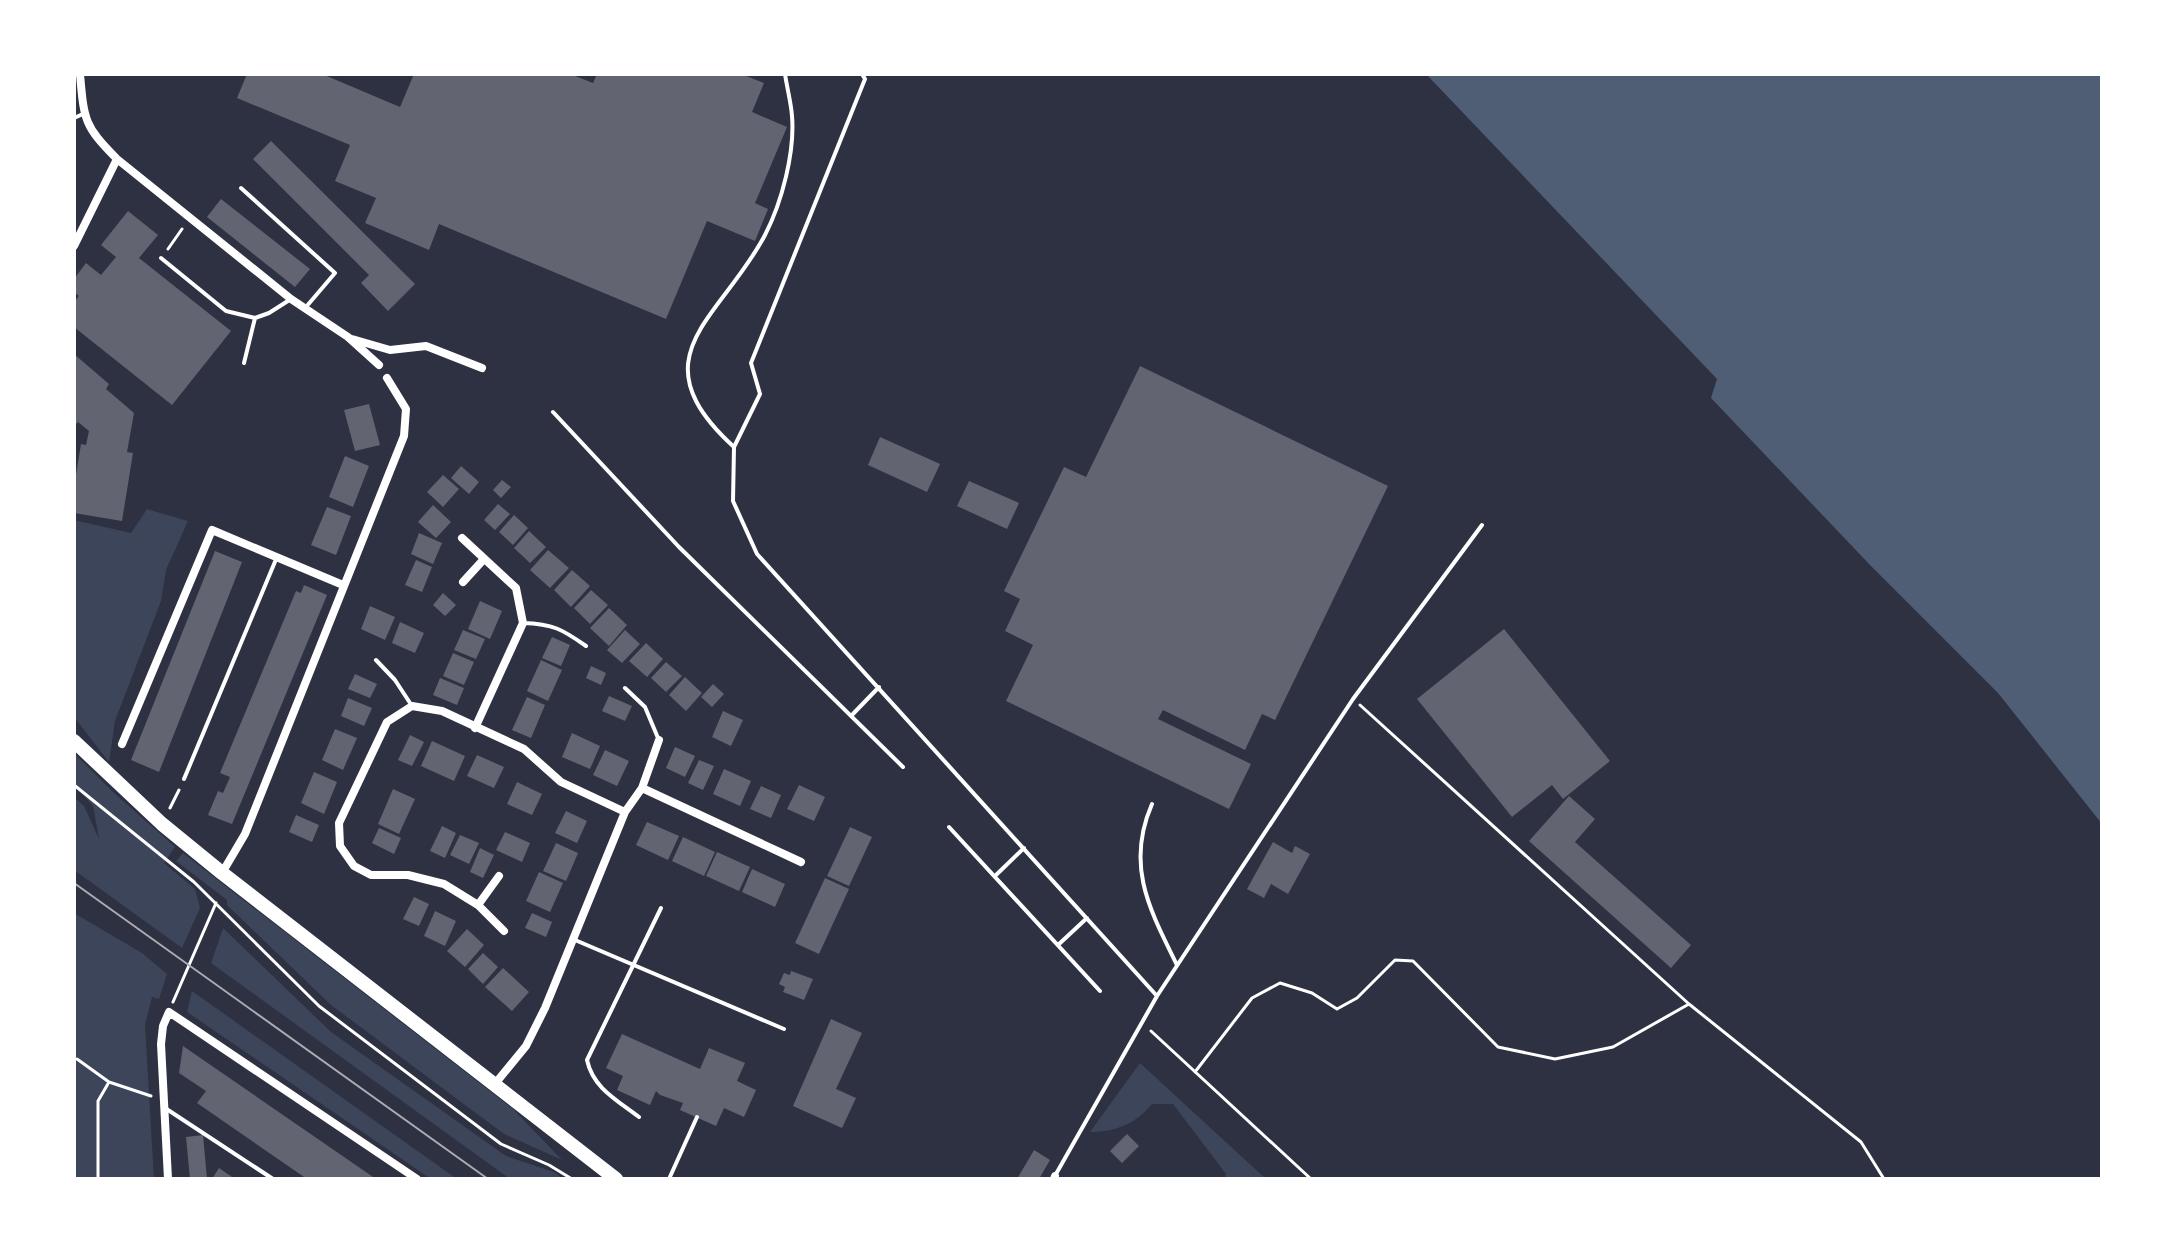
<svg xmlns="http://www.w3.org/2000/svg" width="2176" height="1253" font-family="'PT Serif',serif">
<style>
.green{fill:#3c4559}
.water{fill:#4f5d75}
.building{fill:#626471}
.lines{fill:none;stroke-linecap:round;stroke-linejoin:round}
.path{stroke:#fff;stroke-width:3}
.service{stroke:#fff;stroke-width:4}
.minor{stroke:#fff;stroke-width:8}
.primary{stroke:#fff;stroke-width:14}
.tram{stroke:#abadb3;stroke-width:2}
</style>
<rect width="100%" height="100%" fill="#2d3142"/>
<path class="green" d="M147,509l41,12 -22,49 -5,31 -46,120 -6,41 -35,-45v-197l57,13z
M74,753l40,40 61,54 -11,16 31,26 5,19 -18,40 -108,-78v-73l10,9 15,33 -6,-33 -19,-22z
M183,853l330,256 49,51 -58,-26 -173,-129 -104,-100v-5l-51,-39z
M74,913l68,40 25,21 -8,25 -7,-2 -7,28 9,154h-80z
M223,928l108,104 175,124 48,16 9,7h-53l-299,-216z
M192,991l265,188h-26l-244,-167z
M1140,1063l126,116h-41l1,-5 -53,-70h-21c-16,20 -37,28 -62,28z"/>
<path class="water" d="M1426,74h676v750l-104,-131 -127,-127 -160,-168 6,-19z"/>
<path class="building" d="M247,74h75l78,33 14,-33h156l23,9 4,-9h144l23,9 -12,29 35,15 -32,76 13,6 -13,32 -48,-20 -41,98 -227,-95 -10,26 -64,-27 11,-25 -41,-17 15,-36 -113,-47z
M271,141l144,143 -27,27 -27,-28 8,-8 -116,-116z
M221,199l89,70 -15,18 -88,-70z
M128,211l30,24 -19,23 92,73 -59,74 -98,-78v-25l5,-6 -5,-4v-13l12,-16 15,12 15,-18 -15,-12z
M74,354l35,30 -3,5 28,24 -7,39 6,1 -11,68 -48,-8v-26l7,-43 5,1 3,-14 -11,-9 -4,4z
M1140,366l248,120 -113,234 -13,-6 -17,36 -82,-40 -5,9 93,45 -22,45 -223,-108 27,-56 -28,-14 15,-32 -16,-8 60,-124 22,10z
M369,404l11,41 -25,6 -11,-41z
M880,437l60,27 -13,28 -59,-27z
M345,456l24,10 -16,41 -24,-10z
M461,466l18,16 -10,12 -18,-16z
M443,475l16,14 -16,18 -16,-15z
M502,480l9,7 -10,11 -8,-8z
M969,481l50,22 -12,26 -50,-23z
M498,504l12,10 -15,16 -11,-10z
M433,505l18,17 -15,16 -18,-16z
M327,507l24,9 -15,39 -25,-10z
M514,515l14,13 -15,17 -14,-13z
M529,531l17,16 -16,16 -16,-15z
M419,533l23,10 -9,21 -22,-10z
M548,550l21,18 -19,20 -20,-18z
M215,551l27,11 -83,210 -28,-12z
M416,560l16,7 -10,25 -17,-7z
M572,570l18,16 -19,21 -17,-17z
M304,585l23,10 -95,229 -24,-9 10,-24 5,2 7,-16 -10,-4 76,-182 5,2z
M591,590l17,15 -18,19 -16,-16z
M443,593l13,12 -11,11 -12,-11z
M480,601l22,10 -12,28 -22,-10z
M370,606l25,11 -10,23 -24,-11z
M609,608l18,17 -18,21 -19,-18z
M400,622l24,11 -9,20 -23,-10z
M1504,629l106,132 -47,38 -11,-14 -40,32 -95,-118z
M463,630l22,9 -9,20 -22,-9z
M625,630l15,14 -18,19 -15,-13z
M552,637l18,8 -9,21 -19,-8z
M646,643l17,16 -16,18 -18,-16z
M453,653l21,9 -10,23 -21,-9z
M541,660l21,10 -14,31 -21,-10z
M666,662l16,14 -16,16 -15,-14z
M591,666l15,7 -5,12 -15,-7z
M355,674l22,10 -7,14 -22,-9z
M685,677l17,16 -16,18 -17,-16z
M440,678l24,10 -7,17 -24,-10z
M713,684l11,10 -12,13 -11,-10z
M609,696l23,10 -7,15 -23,-10z
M527,697l18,8 -14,33 -19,-8z
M348,698l24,10 -8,18 -23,-10z
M723,711l20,9 -12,26 -19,-9z
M335,729l22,9 -14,32 -21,-10z
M572,733l28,13 -10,23 -28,-12z
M410,735l14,7 -12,24 -14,-6z
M432,741l33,15 -11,25 -33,-15z
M675,747l20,9 -10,21 -19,-9z
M605,750l24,11 -12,25 -24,-11z
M477,755l27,12 -10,21 -27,-12z
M699,760l15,6 -11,24 -15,-7z
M724,769l27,12 -11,25 -27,-12z
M314,772l23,10 -13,32 -23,-11z
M517,782l25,12 -10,21 -25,-11z
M799,785l26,12 -11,24 -27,-12z
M761,786l20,9 -10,23 -21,-9z
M393,789l22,10 -16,35 -21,-10z
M1569,796l26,23 -20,23 116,103 -20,23 -142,-127z
M566,811l21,10 -10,22 -22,-10z
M296,815l23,10 -7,17 -23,-10z
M647,822l32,14 -11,24 -32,-15z
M442,826l14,7 -11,25 -15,-7z
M850,827l22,10 -23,49 -22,-10z
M379,828l22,10 -7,16 -22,-11z
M505,832l25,11 -8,19 -26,-12z
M460,835l19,8 -10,21 -19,-9z
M683,837l32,15 -11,24 -32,-15z
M1273,842l19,11 3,-7 15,8 -22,40 -17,-10 -7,14 -17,-9z
M556,843l22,10 -12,28 -23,-10z
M480,848l14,7 -11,23 -13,-6z
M717,852l33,15 -11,24 -33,-15z
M752,869l33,15 -10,23 -33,-15z
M539,872l24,11 -13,29 -24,-11z
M825,878l24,11 -30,65 -24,-11z
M414,897l15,7 -10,22 -16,-7z
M435,911l21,10 -11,25 -21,-10z
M532,913l20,9 -6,15 -21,-9z
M467,929l17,16 -19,22 -18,-16z
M483,953l15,14 -15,17 -15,-15z
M503,968l26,24 -17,19 -27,-24z
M791,971l22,8 -9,21 -21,-8 2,-5 -6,-3 5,-11 6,2z
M831,1019l31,14 -26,56 20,9 -14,30 -49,-22z
M622,1034l78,35 9,-21 36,15 -8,18 19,9 -12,27 -20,-9 -8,18 -36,-16 3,-7 -23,-8 -4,-4 -6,14 -33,-15 6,-14 -17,-8z
M183,1046l193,133h-69l-110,-76 9,-12 -27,-18z
M1127,1134l12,12 -17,17 -12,-12z
M203,1135l4,44h-17l-4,-42z
M1034,1150l16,10 -11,19h-22z
M219,1168l16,11h-23z"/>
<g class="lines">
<path class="path" d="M168,249l14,-20
M1360,705l329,299 172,138 23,37
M74,785l120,97 125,124 182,138 48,21 23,14
M170,808l9,-18
M173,1002l43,-99
M1151,1031l160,148
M77,1059l32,23 42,14
M1195,1072l57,-74 28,-15 32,10 25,16 20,-11 38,-38 18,1 85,86 57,12 58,-12 76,-43
M98,1179v-78l11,-19"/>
<path class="service" d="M862,74l3,5 -114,284 9,31 -26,53 -1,54 24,53 400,442
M74,118l9,-4
M241,188l94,85 -29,34
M161,258l65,53 29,7
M244,363l11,-45 14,-5 22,-14
M553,412l126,135 224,220
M734,447c-100,-91 -13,-128 31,-212 17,-33 30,-83 27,-119 -1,-14 -5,-28 -7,-42
M523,623c30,1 39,6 63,23
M376,660l19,20 17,26
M625,688l20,19 13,31
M851,716l28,-29
M184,779l93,-222
M1152,804c-27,62 -2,106 25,161
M949,827l151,164
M995,876l29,-28
M575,940l209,89
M1058,945l29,-27
M165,1108l108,71
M639,1117c-22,-17 -46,-29 -52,-57l74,-152
M1056,1174l101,-178 196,-297 129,-174
M669,1179l28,-62"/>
<path class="minor" d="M80,74c4,46 4,52 37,85l174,140 57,38 31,28
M74,246l43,-87
M352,339l38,11 36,-4 56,22
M462,538l54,50 7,35 -48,105
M463,582l21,-23
M122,744l90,-214 131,55
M642,788l159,74
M222,873l23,-39 159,-398 2,-27 -19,-31
M478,905l21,-29
M504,931l-26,-26 -34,-21 -36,-9h-37l-17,-9 -14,-20 -1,-23 48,-101 25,-16 30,5 82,38 37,33 64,30
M494,1085l32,-39 19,-38 80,-196 17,-24 17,-48
M168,1179l-7,-135 2,-18 6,-14 248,167
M1054,1179l1,-3"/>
<path class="primary" d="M74,741l88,83 60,49 394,306"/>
<path class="tram" d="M74,883l414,296"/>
</g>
<rect width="2176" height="1253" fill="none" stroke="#ffffff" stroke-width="152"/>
</svg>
